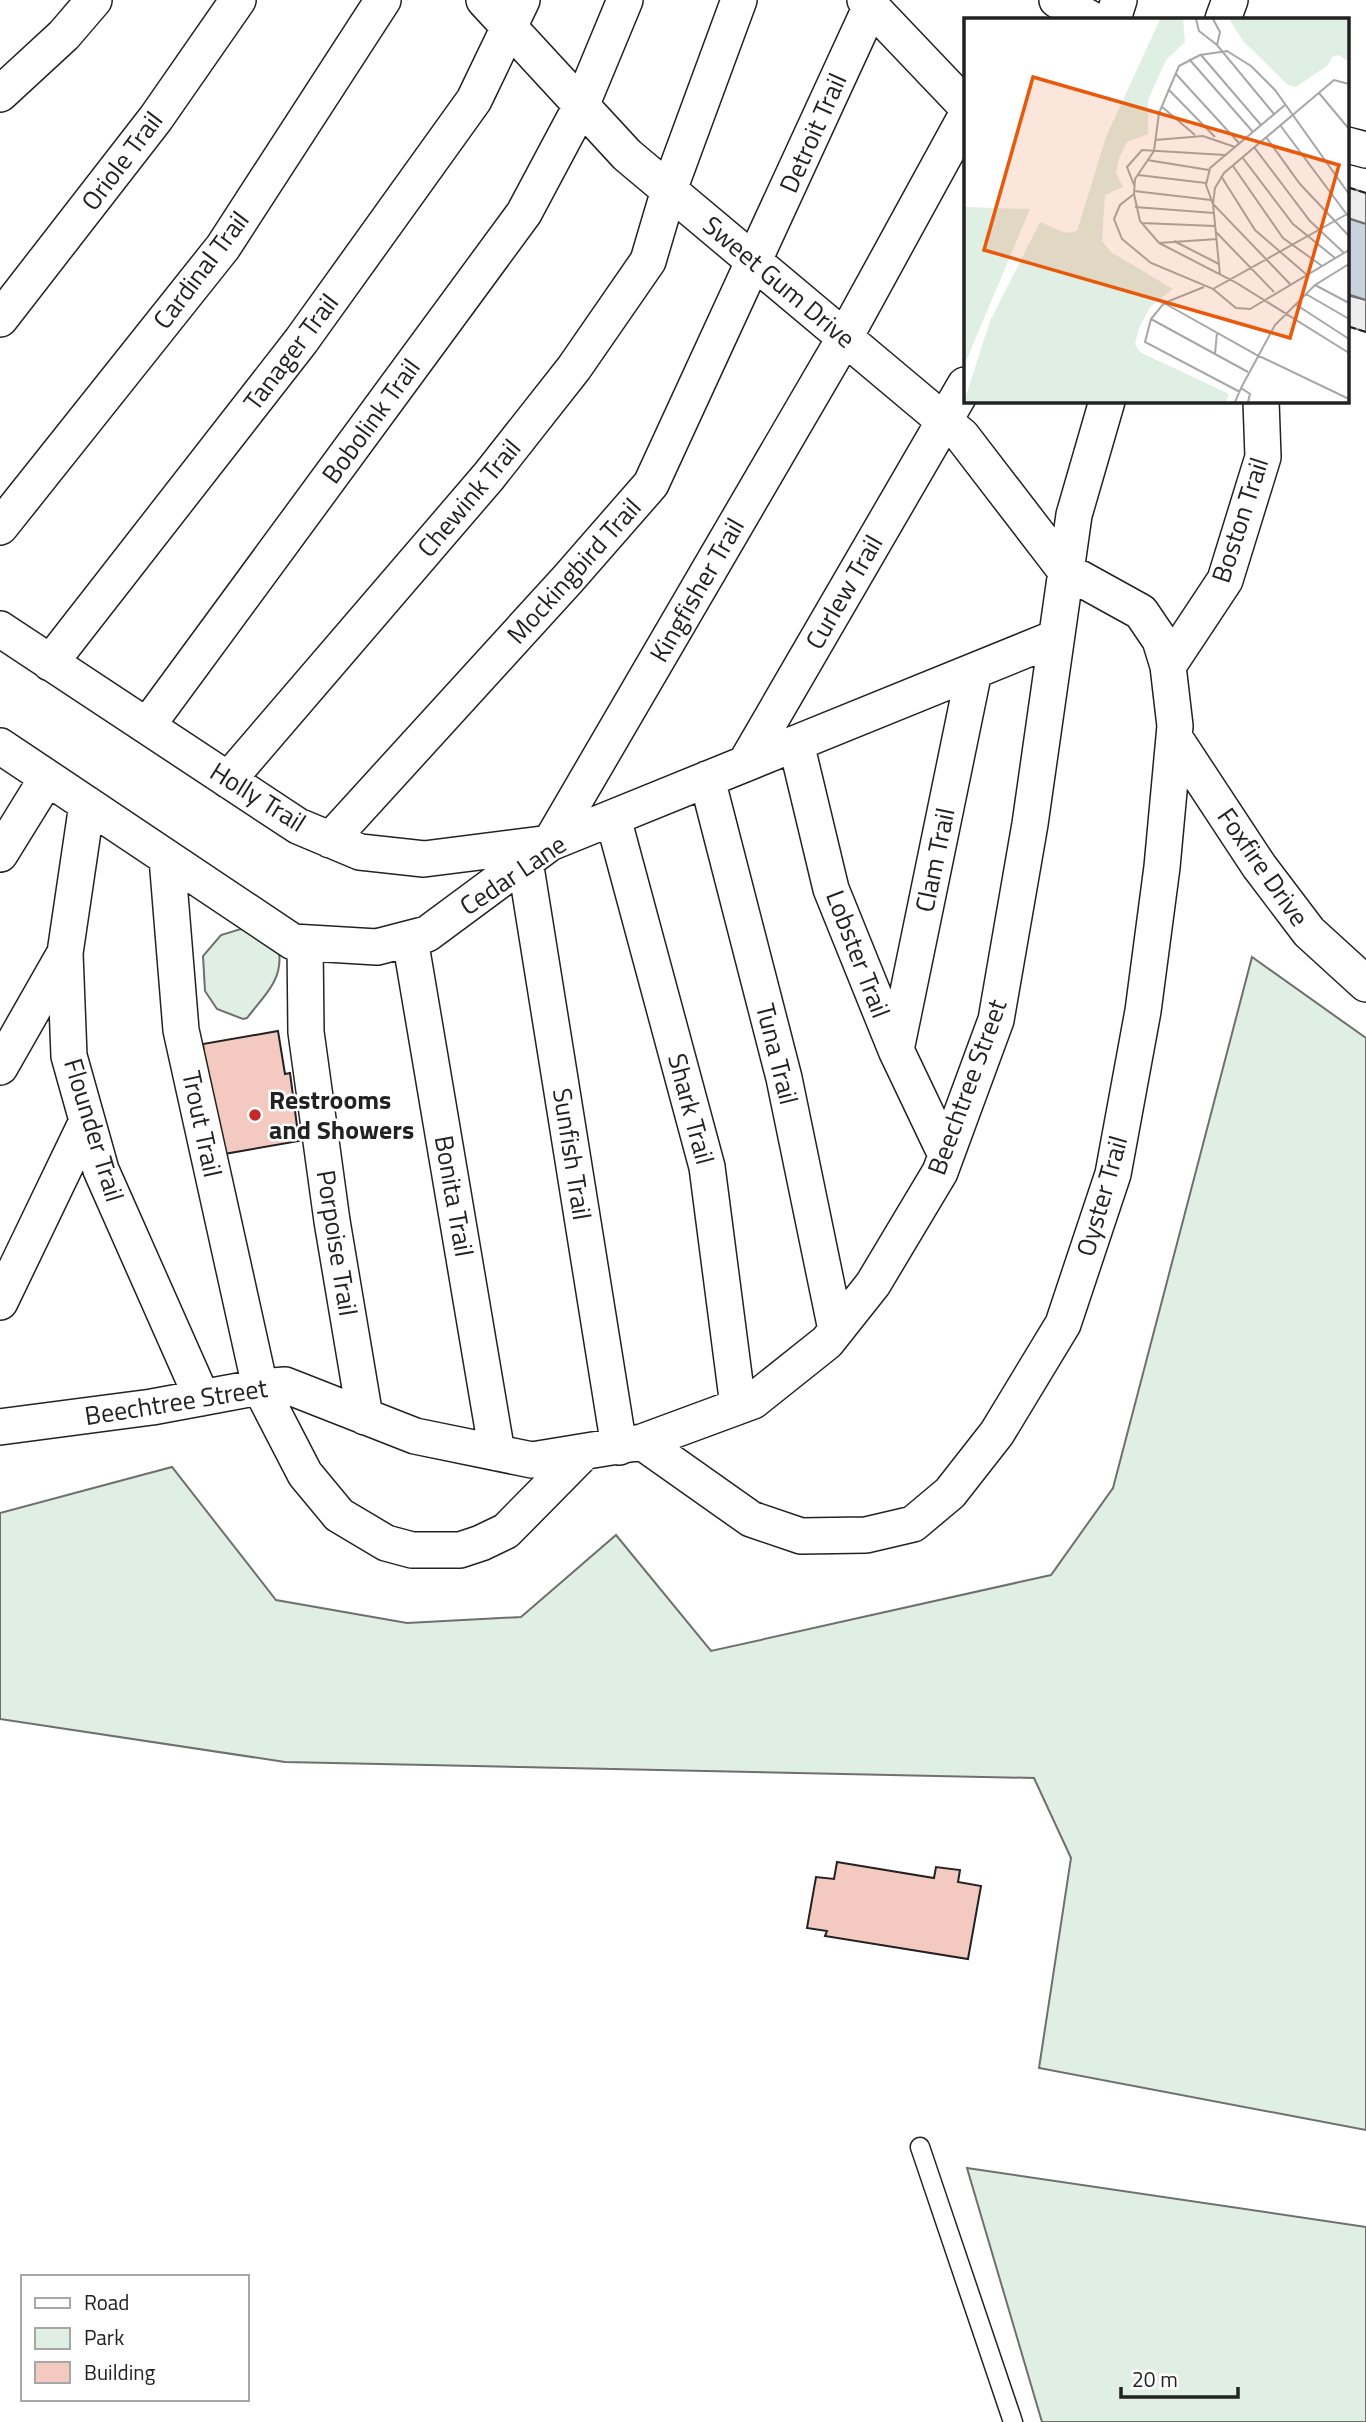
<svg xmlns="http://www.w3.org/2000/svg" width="1366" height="2422" font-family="'Titillium Web',sans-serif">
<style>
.green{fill:#e0efe3;stroke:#6f6f6f;stroke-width:2}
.parking{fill:#ededed;stroke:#6f6f6f;stroke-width:2}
.water{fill:#c7d3dd;stroke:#6f6f6f;stroke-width:2}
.building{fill:#f3c9c0;stroke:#222;stroke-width:2}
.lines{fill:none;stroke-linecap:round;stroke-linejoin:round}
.lane-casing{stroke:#222;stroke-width:21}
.street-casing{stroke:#222;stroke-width:38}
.lane{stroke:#fff;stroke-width:18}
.street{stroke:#fff;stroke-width:35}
.fence{stroke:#222;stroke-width:2;stroke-dasharray:9 3.5;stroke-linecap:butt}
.poi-dot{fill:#c62828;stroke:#fff;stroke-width:2.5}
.labels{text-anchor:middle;stroke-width:5;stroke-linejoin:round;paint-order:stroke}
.street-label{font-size:26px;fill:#222;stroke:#fff}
.poi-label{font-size:26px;font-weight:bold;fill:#222;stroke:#fff;text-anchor:start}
.inset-road{fill:none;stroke:#a7a7a7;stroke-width:2}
.view{fill:#e8590c;fill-opacity:0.15;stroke:#e8590c;stroke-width:3.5}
.inset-edge{fill:none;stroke:#222;stroke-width:3.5}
</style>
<rect width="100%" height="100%" fill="#fff"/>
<path class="green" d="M244,928l35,25c4,27 -16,44 -32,65l-4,1 -26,-10 -12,-18 -2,-35 18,-21z
M1252,957l114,81v1092l-327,-62 32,-210 -37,-80 -749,-16 -285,-43v-206l172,-46 104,133 131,23 114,-6 95,-82 95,116 340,-76 62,-87z
M967,2168l399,59v195h-324z"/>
<path class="parking" d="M1347,187l19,6v31l-19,-6z
M1347,295l19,5v32l-19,-6z"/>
<path class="water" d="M1347,218l19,6v76l-19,-6z"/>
<path class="building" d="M278,1031l7,43 5,-1 9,68 -75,13 -16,-66 -5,-44z
M837,1862l97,16 2,-11 24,3 -2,12 23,4 -13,73 -143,-23 2,-5 -20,-3 9,-51 18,2z"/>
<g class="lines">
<defs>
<path id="lane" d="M920,2147l93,275"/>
<path id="street" d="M484,0l143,155 335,281 103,134 76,42 19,28 8,26 7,60 -13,141 -19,144 -30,163 -50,150 -66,109 -47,60 -37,31 -47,11 -65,1 -50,-17 -109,-77
M865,0l100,105
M1057,0l34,19
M1113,19l6,-19
M1223,19l7,-19
M0,94l64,-59 30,-35
M1347,145l19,5
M0,319l156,-201 82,-118
M0,527l223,-280 160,-247
M0,629l298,197 62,26 64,7 126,-16 295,-506 120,-219
M50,663l251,-322 173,-241 48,-100
M1168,666l57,-86 38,-123 -2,-56
M147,726l377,-513 57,-107 44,-106
M1174,737l85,129 50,66 57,52
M796,743l35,146 65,161 50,105
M0,746l293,196 84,5 50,-13 123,-91 505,-205
M745,764l220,-379
M707,779l77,299 52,252
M228,780l261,-304 85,-108 74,-107 21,-71 70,-190
M87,804l-22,149 4,103 32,114 101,228
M613,818l94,349 31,239
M330,840l238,-261 83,-95 220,-478
M0,854l47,-76
M167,858l14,172 79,357 45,87 34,41 47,28 26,7h48l21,-7 25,-12 77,-78
M525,861l94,586
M410,939l87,514
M305,943l1,89 26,189 33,196
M896,1050l78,-379
M0,1067l65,-114
M0,1302l87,-181
M0,1427l152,-20 108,-20 25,-2 130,51 117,24 110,-18 111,-41 74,-59 46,-58 67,-112 56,-152 34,-196 44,-309 33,-114"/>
</defs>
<use href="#lane" class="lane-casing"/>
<use href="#street" class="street-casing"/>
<use href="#lane" class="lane"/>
<use href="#street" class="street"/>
<path class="fence" d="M1347,187l19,6
M1347,326l19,6"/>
</g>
<circle class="poi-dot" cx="255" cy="1115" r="7"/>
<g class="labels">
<g class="street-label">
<text transform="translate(813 133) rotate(-66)" y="9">Detroit Trail</text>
<text transform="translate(122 161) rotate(-53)" y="9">Oriole Trail</text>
<text transform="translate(201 270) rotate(-53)" y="9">Cardinal Trail</text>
<text transform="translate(779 282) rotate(40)" y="9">Sweet Gum Drive</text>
<text transform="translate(291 352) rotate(-53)" y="9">Tanager Trail</text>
<text transform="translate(371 421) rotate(-54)" y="9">Bobolink Trail</text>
<text transform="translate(469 498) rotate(-50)" y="9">Chewink Trail</text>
<text transform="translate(1240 520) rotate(-72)" y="9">Boston Trail</text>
<text transform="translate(574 571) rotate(-48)" y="9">Mockingbird Trail</text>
<text transform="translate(697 590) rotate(-60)" y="9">Kingfisher Trail</text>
<text transform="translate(844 592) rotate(-60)" y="9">Curlew Trail</text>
<text transform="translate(258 797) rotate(32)" y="9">Holly Trail</text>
<text transform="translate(935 860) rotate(-78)" y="9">Clam Trail</text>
<text transform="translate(1263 867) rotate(55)" y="9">Foxfire Drive</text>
<text transform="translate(513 875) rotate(-34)" y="9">Cedar Lane</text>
<text transform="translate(858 954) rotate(69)" y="9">Lobster Trail</text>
<text transform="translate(777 1054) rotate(76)" y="9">Tuna Trail</text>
<text transform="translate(967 1087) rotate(-70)" y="9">Beechtree Street</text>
<text transform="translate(691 1109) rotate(75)" y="9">Shark Trail</text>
<text transform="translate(202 1124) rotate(78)" y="9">Trout Trail</text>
<text transform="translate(94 1130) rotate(73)" y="9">Flounder Trail</text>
<text transform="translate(572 1154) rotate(81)" y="9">Sunfish Trail</text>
<text transform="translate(454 1196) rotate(80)" y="9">Bonita Trail</text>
<text transform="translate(1102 1196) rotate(-74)" y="9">Oyster Trail</text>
<text transform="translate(337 1243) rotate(81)" y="9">Porpoise Trail</text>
<text transform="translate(176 1402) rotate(-9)" y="9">Beechtree Street</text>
</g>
<g class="poi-label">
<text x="269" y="1109">Restrooms<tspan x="269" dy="30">and Showers</tspan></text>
</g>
</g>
<g transform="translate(964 18)">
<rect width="385" height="385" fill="#fff"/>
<path d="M196,1h23l2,23 -19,18 -18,40v34l-21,8 -8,16 -3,14 7,15 -18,8 -3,46 9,11 62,37 -23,18 -11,21 -4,16 5,8 89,42 -3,8h-262l26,-81 50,-99 26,11 11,-2 29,-94zM265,1h120v43l-10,-7 -7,2 -4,8 -32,22 -8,-2 -45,-44zM0,189l66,2 -66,157z" fill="#e0efe3"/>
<path class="inset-road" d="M232,1l3,12 18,14 57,69M249,1l7,13 -3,13M237,37l60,70M225,41l64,73M211,55l64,70M204,71l47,48M355,75l30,36M197,88l34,29M316,107l68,91M302,119l34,47 49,52M191,122l48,-4 32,11M290,129l56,74 34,32M278,139l51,67 42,34M183,142l62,10M269,148l50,72 39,28M174,157l68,8M257,158l34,54 52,45M170,167l-7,-18 15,-17 83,5M170,173l77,9M170,176l-14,11 -6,14 8,20 29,24 62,26 136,-76M385,176l-74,-104 -24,-24 -24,-15 -27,4 -21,11 -20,47 -5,38 -19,28 -1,15 6,27 19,22 76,39 114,71M171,189l79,6M177,205l74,3M252,214l58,60M210,223l45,23M195,225l58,-4M256,257l-7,-71 -7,-19 4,-17 75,-63M326,266l-77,-80 2,-16 9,-15 110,-93 15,4M351,267l34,18M240,269l-40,16 -13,16 -6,23 95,50M249,271l23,19 14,1 99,-59M342,276l43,25M200,285l93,52 92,44M331,286l54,35M187,301l97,53M251,336l2,-22M277,370l34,-63 40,-40 34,-21M271,384l6,-14 9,6 -2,8"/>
<path class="view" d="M69,59l306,88 -49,173 -306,-88z"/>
<rect width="385" height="385" class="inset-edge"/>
</g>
<rect x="21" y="2275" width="228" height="126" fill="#ffffff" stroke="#a7a7a7" stroke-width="2"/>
<rect x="35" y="2298" width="35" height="10" fill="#ffffff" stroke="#a7a7a7" stroke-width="2"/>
<text x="84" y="2310" font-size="21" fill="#222222">Road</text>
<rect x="35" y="2328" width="35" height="21" fill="#e0efe3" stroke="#a7a7a7" stroke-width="2"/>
<text x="84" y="2345" font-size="21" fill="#222222">Park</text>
<rect x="35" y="2362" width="35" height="21" fill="#f3c9c0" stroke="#a7a7a7" stroke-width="2"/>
<text x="84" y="2380" font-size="21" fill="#222222">Building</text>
<path d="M1121 2387v10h117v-10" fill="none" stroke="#222222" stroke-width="3.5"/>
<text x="1132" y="2387" font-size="21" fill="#222222" stroke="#ffffff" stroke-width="5" paint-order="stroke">20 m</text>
</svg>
